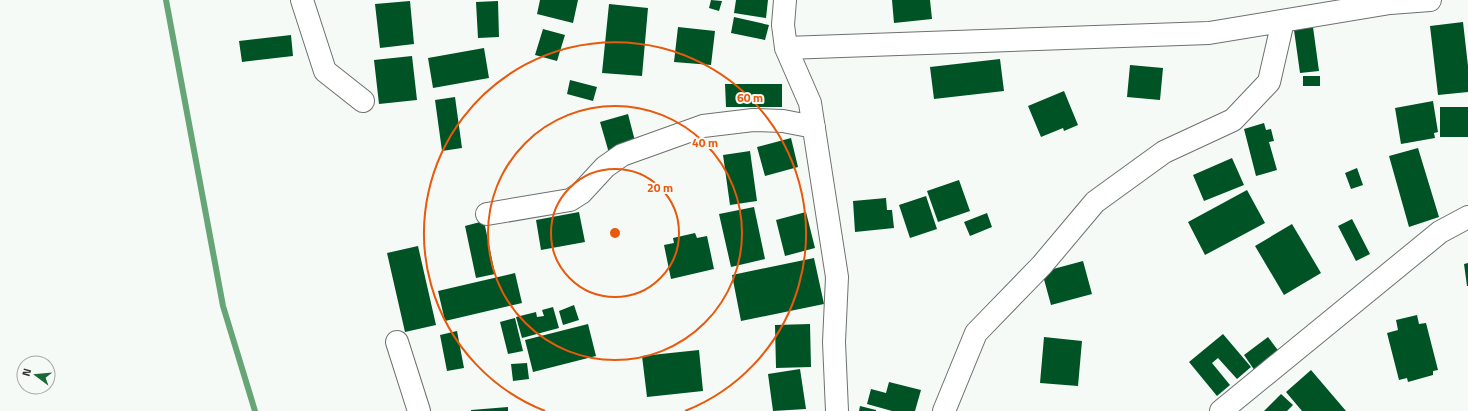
<svg xmlns="http://www.w3.org/2000/svg" width="1468" height="411" font-family="'Titillium Web',sans-serif">
<style>
.lines{fill:none;stroke-linecap:round;stroke-linejoin:round}
.stream{stroke:#65a576;stroke-width:6}
.building{fill:#005325}
.minor-casing{stroke:#6d726e;stroke-width:24}
.minor{stroke:#fff;stroke-width:22}
.ring{fill:none;stroke:#e8590c;stroke-width:2}
.centre{fill:#e8590c;stroke:#f5faf6;stroke-width:2}
.ring-label{font-size:12px;text-anchor:middle;font-weight:bold;fill:#e8590c;stroke:#f5faf6;stroke-width:4;stroke-linejoin:round;paint-order:stroke}
</style>
<rect width="100%" height="100%" fill="#f5faf6"/>
<g class="lines">
<path class="stream" d="M166,0l57,306 32,105"/>
</g>
<path class="building" d="M540,0h38l-5,23 -36,-9z
M711,0l11,1 -3,10 -10,-3z
M736,0h32l-2,18 -32,-5z
M892,0h38l2,19 -38,4z
M410,1l4,43 -34,4 -5,-44z
M498,1l1,36 -21,1 -2,-36z
M609,4l39,4 -6,68 -40,-3z
M734,17l35,8 -4,15 -34,-7z
M1463,22l5,44v26l-30,3 -8,-69z
M678,27l37,4 -4,34 -37,-3z
M1313,27l6,44 -19,2 -6,-43z
M543,29l22,6 -8,26 -22,-6z
M291,35l2,21 -51,6 -3,-21z
M484,48l5,30 -56,10 -5,-30z
M412,56l5,44 -38,4 -5,-44z
M1000,59l4,32 -70,8 -4,-32z
M1130,65l33,3 -3,32 -33,-3z
M1303,76h17v10h-17z
M570,80l27,7 -4,14 -26,-7z
M725,84h57v23h-56z
M1064,91l14,34 -14,6 -1,-3 -22,9 -13,-31z
M455,97l7,51 -20,3 -7,-51z
M1433,101l5,31 -4,1 1,5 -34,6 -6,-36z
M1440,107h28v30h-28z
M628,114l8,31 -27,8 -9,-31z
M1264,123l2,7 5,-1 3,12 -5,1 8,28 -21,6 -12,-47z
M791,138l7,29 -33,9 -8,-29z
M1418,148l21,69 -30,10 -20,-71z
M750,151l7,50 -27,4 -7,-50z
M1232,158l12,27 -40,16 -11,-26z
M1357,168l6,17 -12,4 -6,-16z
M959,180l11,31 -32,11 -11,-31z
M1247,190l18,33 -60,32 -17,-33z
M926,196l11,33 -27,9 -11,-33z
M886,198l1,12h5l2,18 -39,4 -2,-31z
M754,207l11,52 -34,8 -12,-53z
M579,212l6,30 -44,8 -5,-30z
M806,212l9,36 -30,8 -9,-36z
M987,213l5,14 -22,9 -6,-14z
M1352,219l18,35 -14,7 -18,-35z
M484,221l11,53 -19,4 -11,-52z
M1292,224l29,49 -37,22 -29,-49z
M695,233l2,5 10,-2 7,33 -43,10 -7,-34 10,-2 -1,-5z
M418,246l18,79 -31,7 -18,-79z
M814,258l10,46 -83,17 -9,-46z
M1083,261l9,33 -41,11 -9,-33z
M1468,263v23h-1l-3,-22z
M515,273l7,30 -77,18 -7,-30z
M574,305l5,15 -16,5 -4,-14z
M553,307l6,21 -37,10 -6,-21 20,-5 1,5 7,-1 -2,-6z
M1417,315l2,9 7,-1 12,47 -5,1v4l-25,7 -1,-4 -8,2 -12,-47 11,-3 -2,-10z
M515,318l8,33 -15,3 -8,-32z
M588,324l8,32 -63,16 -8,-32z
M810,324l1,43 -35,1 -1,-43z
M457,331l7,37 -17,3 -7,-36z
M1223,334l28,33 -14,12 -19,-21 -6,5 18,22 -13,11 -28,-34z
M1044,337l38,4 -4,45 -38,-3z
M1268,337l12,16 -25,18 -11,-16z
M699,350l4,41 -56,6 -5,-41z
M527,363l2,16 -16,2 -2,-17z
M800,369l6,40 -33,2 -5,-37z
M1311,370l35,41h-44l-16,-19z
M889,382l32,8 -6,21h-23l-25,-7 4,-15 15,4z
M1281,394l12,11 -6,6h-23z
M860,406l16,4v1h-17z
M508,407v4h-37v-1z"/>
<g class="lines">
<defs>
<path id="minor" d="M302,0l23,71 38,30
M785,0l-2,25 3,23 24,55 27,174 -3,65 3,69
M786,48l423,-15 181,-30 40,-3
M487,214l83,-14 11,-7 24,-26 17,-12 81,-29 50,-6 30,1 31,6
M397,342l22,69
M944,411l32,-78 66,-68 53,-63 69,-50 69,-32 36,-38 14,-61
M1221,411l219,-179 28,-15"/>
</defs>
<use href="#minor" class="minor-casing"/>
<use href="#minor" class="minor"/>
</g>
<g class="ring">
<circle cx="615" cy="233" r="64"/>
<circle cx="615" cy="233" r="127"/>
<path d="M545 411A191 191 0 1 1 685 411"/>
</g>
<circle cx="615" cy="233" r="6" class="centre"/>
<g class="ring-label">
<text x="750" y="102">60 m</text>
<text x="705" y="147">40 m</text>
<text x="660" y="192">20 m</text>
</g>
<g transform="translate(36 375) rotate(286)"><circle r="19" fill="#f5faf6" stroke="#a5a9a6"/>
<path d="M0-3L7 15L0 10L-7 15Z" fill="#1a6837"/>
<text y="-6" font-size="11" font-weight="bold" text-anchor="middle" fill="#2e302e">N</text>
</g>
</svg>
